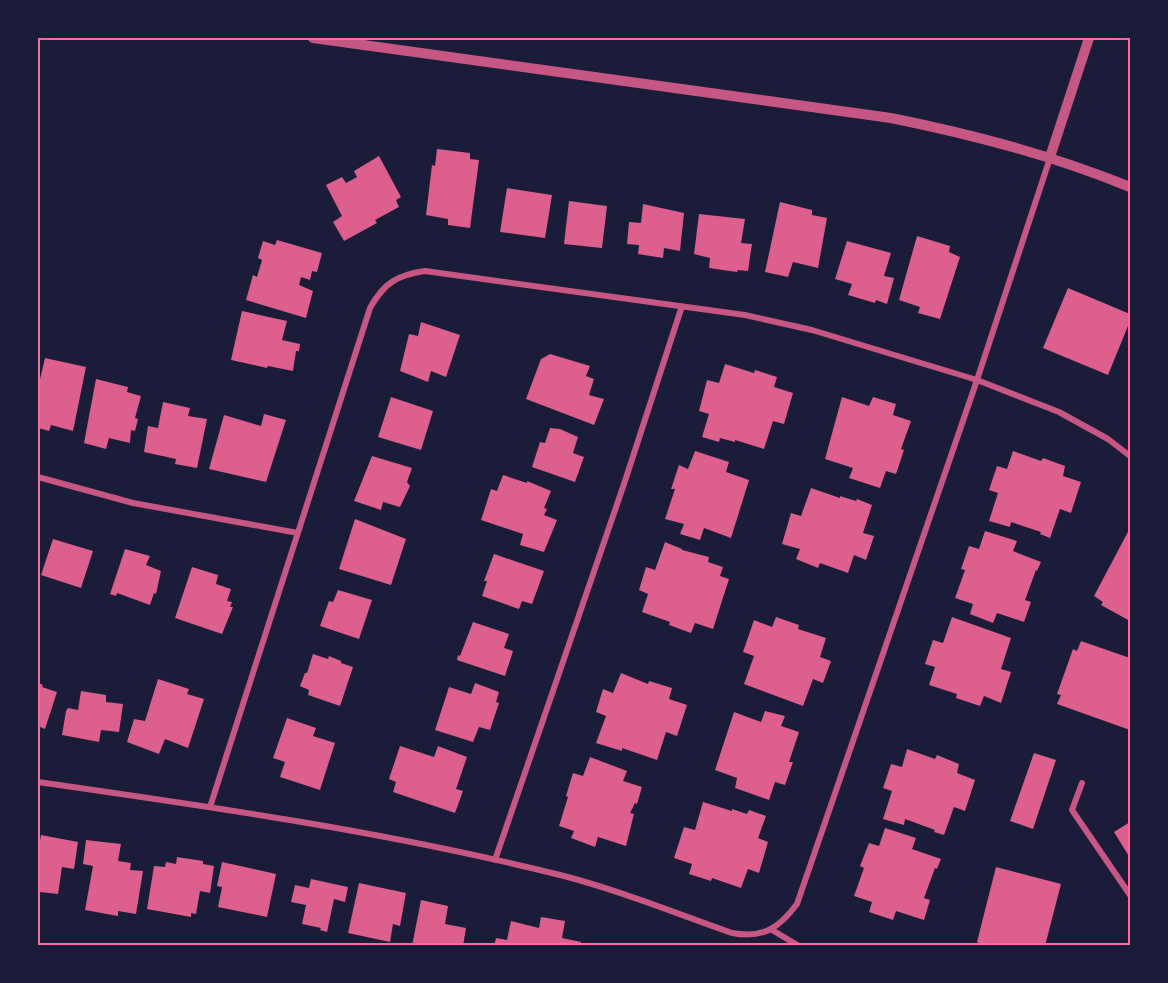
<svg xmlns="http://www.w3.org/2000/svg" width="1168" height="983" font-family="Poppins,sans-serif">
<style>
.building{fill:#dd5f8e}
.lines{fill:none;stroke-linecap:round;stroke-linejoin:round}
.minor{stroke:#c65784;stroke-width:6}
.tertiary{stroke:#c65784;stroke-width:10}
.neatline{fill:none;stroke:#ff6b9d;stroke-width:2}
</style>
<rect width="100%" height="100%" fill="#1b1b3a"/>
<path class="building" d="M437,149l33,4v6l9,1 -9,68 -22,-3v-6l-22,-4 6,-50 3,1z
M379,156l22,41 -5,3 3,7 -24,13 2,3 -33,18 -11,-19 9,-6 -16,-31 16,-8 4,6 11,-6 -3,-6z
M507,188l45,7 -7,43 -45,-6z
M569,201l38,5 -5,42 -38,-4z
M780,202l32,8v5l15,3 -9,50 -25,-6 -5,15 -23,-5z
M643,204l41,9 -4,38 -16,-3 -1,10 -25,-4 1,-9 -12,-1 2,-22 12,1z
M699,214l46,5 -4,24 11,1 -4,27 -10,-1 -1,2 -28,-4 1,-10 -16,-4z
M917,236l33,10 -1,6 11,5 -20,62 -22,-6 2,-6 -21,-7z
M277,240l45,13 -5,19 -5,-1 -2,9 -9,-3 -2,8 14,6 -7,27 -60,-18 7,-25 4,2 5,-17 -4,-2 5,-17 12,4z
M847,241l44,12 -7,23 10,2 -7,26 -11,-4 -1,3 -27,-8 4,-11 -17,-5z
M1068,288l62,26v7l-22,54 -65,-27z
M242,311l45,10 -5,19 18,4 -1,7h-3l-3,20 -25,-5 -1,2 -36,-8z
M421,322l39,13 -14,42 -15,-6 -3,11 -28,-11 9,-37 9,2z
M550,354l40,12 -4,10 8,3 -5,16 15,4 -10,26 -68,-26 15,-40z
M45,358l41,9 -13,64 -22,-6 -2,6 -11,-3v-40z
M725,364l29,9 1,-3 22,7 -3,10 19,6 -9,31 -11,-3 -9,28 -29,-9v2l-15,-4 -1,4 -17,-5 7,-23 -10,-3 8,-31 12,3z
M96,379l32,8 -1,5 14,4 -6,22 3,1 -3,12 -4,-1 -1,13 -21,-5 -3,11 -22,-6z
M391,397l42,14 -12,39 -43,-13z
M842,397l27,9 4,-9 23,7 -3,11 18,6 -10,28 3,1 -8,24 -10,-3 -6,17 -31,-10 4,-10 -28,-9z
M163,402l27,6 -2,8 19,3 -10,49 -22,-4 1,-5 -32,-7 4,-26 10,2z
M264,414l22,6 -20,62 -57,-13 15,-54 37,11z
M550,428l10,1 18,8 -5,16 11,4 -9,25 -43,-15 8,-25 5,1z
M695,451l34,11 -3,10 23,8 -18,58 -27,-10 -4,12 -20,-6 4,-10 -19,-5 10,-30h-4l8,-24 9,4z
M1013,451l28,10 2,-3 22,8 -2,10 18,6 -10,31 -11,-4 -10,29 -10,-4 1,-2 -30,-10 -1,5 -21,-6 9,-28 -9,-3 8,-24 10,3z
M372,456l40,12 -5,14 3,4 -10,21 -17,-5 -2,8 -27,-9z
M503,475l24,8v-2l24,10 -7,17 3,1 -3,6 13,5 -13,32 -24,-7 3,-11 -42,-14 10,-31 6,2z
M811,488l29,10v-2l16,5 1,-2 15,6 -9,28 11,3 -8,24 -12,-5 -6,18 -28,-10 -2,5 -22,-9 4,-10 -18,-5 9,-31 10,3z
M355,519l51,20 -15,46 -52,-16z
M1130,528v93l-29,-16 2,-3 -9,-6z
M985,531l32,10 -4,10 28,11 -4,9 -1,-1 -11,30 6,2 -7,20 -27,-9 -4,10 -23,-9 3,-10 -18,-6 10,-28 -4,-1 8,-23 10,3z
M53,539l40,12 -12,37 -40,-13z
M665,542l17,7v1l27,7 -1,5 15,5 -3,9 9,3 -16,50 -18,-6 -4,10 -22,-8 1,-3 -28,-10 6,-18 -9,-4 7,-23 9,3z
M125,549l25,7 -4,9 15,6 -5,23 -2,-1 -4,12 -33,-12 -1,3 -6,-2z
M494,554l50,17 -12,33 -10,-3 -3,8 -37,-13 5,-15h-3z
M192,567l26,8 -2,9 15,5 -4,12 5,1 -2,5h3l-11,27 -47,-16z
M338,590l34,10 -13,39 -39,-13 9,-25 4,1z
M776,617l23,8 -1,4 28,9 -6,19 11,4 -8,22 -10,-4 -10,27 -59,-22 10,-28 -11,-4 11,-32 18,7z
M952,617l59,21 -10,31 10,3 -10,31 -17,-7 -4,10 -24,-8 1,-4 -28,-9 6,-18 -10,-3 8,-24 10,3z
M473,622l36,12 -5,14 9,3 -8,25 -48,-16 1,-5 2,1z
M1081,641l49,17v72l-73,-26 4,-9 -4,-1 16,-45 4,2z
M313,654l15,5 1,-3 12,5v2l12,4 -13,39 -32,-11 1,-5 -9,-4 5,-13h2z
M621,673l27,11 1,-3 23,7 -3,11 18,6 -10,31 -11,-4 -9,28 -35,-12v3l-26,-8 10,-27 -10,-4 7,-23 10,4z
M158,679l31,10 -2,5 17,5 -16,49 -23,-9 -6,15 -32,-12 7,-23 11,2z
M38,683l5,2 -1,2 15,5 -12,37 -7,-3z
M475,683l24,9 -3,10 3,1 -9,27 -11,-3 -6,15 -38,-12 14,-43 22,7z
M81,691l25,4v7l17,2 -4,28 -18,-2 -2,12 -37,-7 4,-24 2,-3 10,2z
M765,711l20,5 -4,10 18,6 -10,30h4l-8,23 -10,-3 -6,18 -34,-12 2,-10 -22,-8 19,-58 27,10z
M287,718l29,10 -3,8 22,7 -15,47 -40,-13 5,-15 -12,-4z
M400,746l34,11 4,-11 29,11 -11,32 7,2 -8,22 -62,-21 3,-10 -7,-3z
M907,749l28,10 2,-4 22,9 -2,9 18,7 -10,31 -11,-4 -10,28 -10,-3 1,-2 -30,-11 -1,6 -21,-6 9,-28 -9,-3 8,-24 11,3z
M1034,753l22,7 -23,69 -23,-8z
M590,757l37,14 -4,10 19,6 -5,17 -2,-1 -5,10 4,1 -8,32 -28,-9 -3,10 -24,-9 3,-7 -15,-5 9,-29 -2,-1 7,-23 10,3z
M703,802l29,9v-2l15,5 2,-4 17,6 -8,22 10,4 -9,31 -11,-4 -7,19 -29,-10 -1,3 -22,-7 3,-10 -18,-6 10,-31 11,3z
M1130,822v36l-16,-26z
M885,828l31,10 -4,11 29,10 -4,10 -2,-1 -11,30 6,2 -6,20 -28,-9 -3,9 -24,-8 3,-10 -18,-6 10,-28 -4,-2 9,-23 10,3z
M41,835l37,7 -4,27 -12,-2 -4,27 -18,-2 -2,-2v-50l2,1z
M86,840l35,4 -3,17 13,2 -1,7 13,1 -7,43 -18,-3v5l-33,-6 8,-44 -10,-2z
M177,857l26,4v3l11,2 -4,27 -10,-2 -4,23 -5,-1v4l-44,-8 7,-43 11,1 1,-5 10,2z
M222,862l54,12 -9,43 -49,-10 4,-20 -5,-1z
M996,867l65,17 -16,62h-59l-9,-4z
M311,879l37,8 -3,15 -11,-3 -7,33 -7,-2 1,-2 -19,-4 4,-19 -15,-3 4,-17 14,3z
M359,883l47,10 -6,33 -7,-2 -3,18 -42,-9z
M421,900l27,6 -3,18 21,4 -3,18h-51z
M541,917l24,4 -3,17 19,4 -1,4h-86l2,-8 11,2 4,-19 28,7z"/>
<g class="lines">
<path class="minor" d="M38,477l95,26 165,30
M38,782c175,25 350,50 522,93 59,15 115,38 172,58 31,6 47,-5 65,-29l180,-524 73,-222
M1082,783l-10,27 58,85
M210,807l160,-499c14,-25 27,-33 55,-37l320,44 67,15 165,50 82,32 49,27 22,17
M495,860l129,-376 58,-178
M772,930l27,16"/>
<path class="tertiary" d="M313,38l578,80c84,17 160,37 239,69
M1050,157l39,-119"/>
</g>
<rect width="1168" height="983" fill="none" stroke="#1b1b3a" stroke-width="78"/>
<rect x="39" y="39" width="1090" height="905" class="neatline"/>
</svg>
